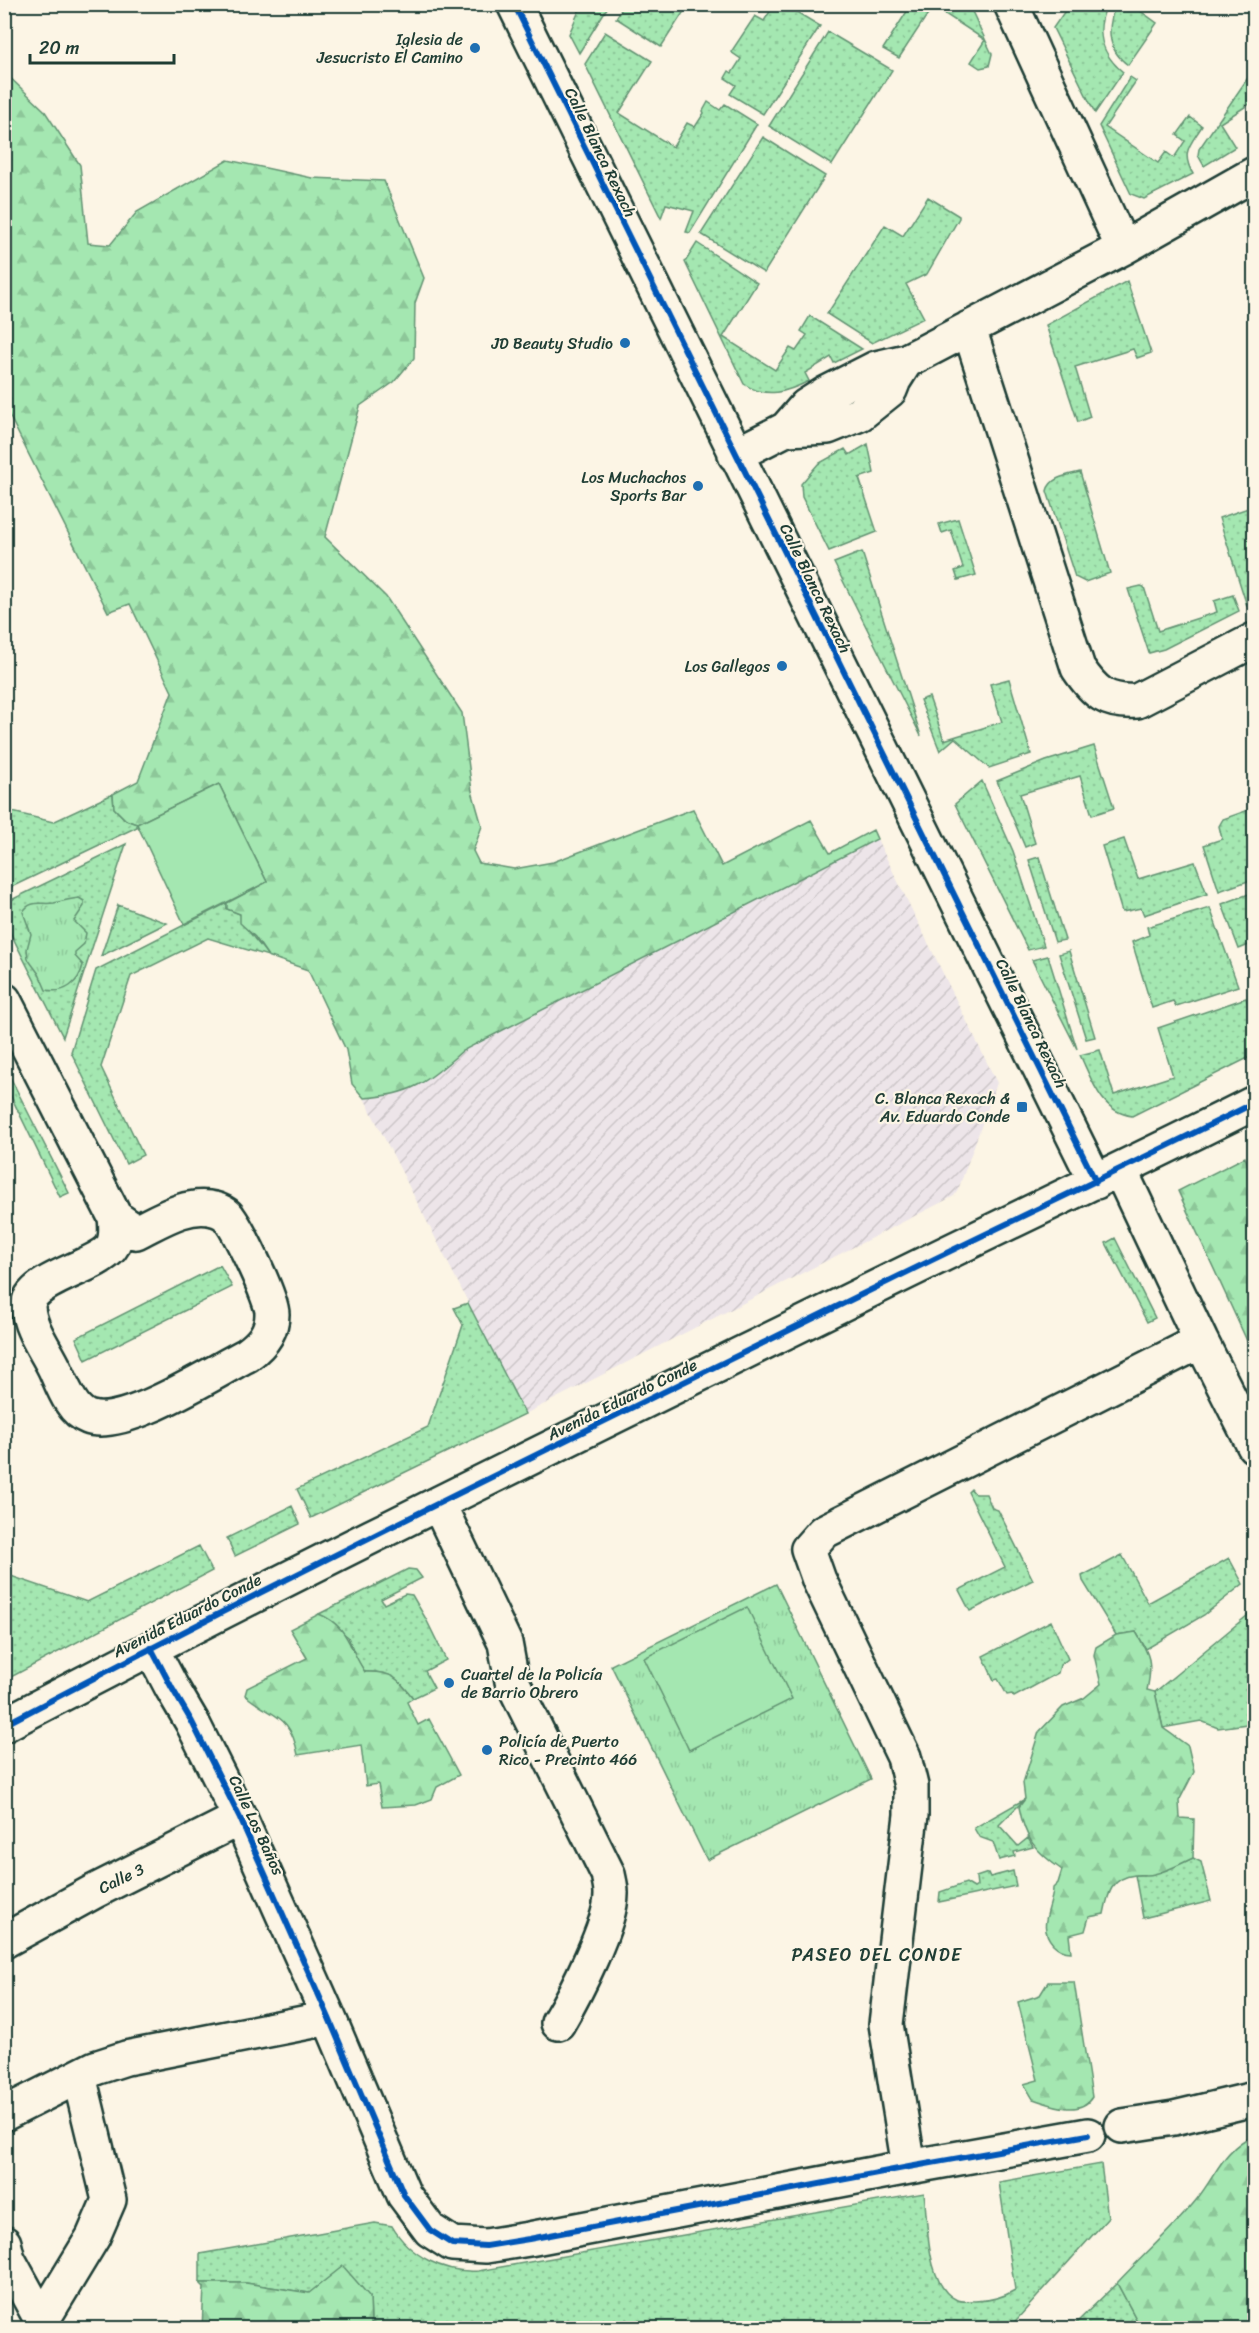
<svg xmlns="http://www.w3.org/2000/svg" width="1259" height="2333" font-family="Sriracha,sans-serif">
<style>
.industrial{fill:url(#industrial-furrows)}
.grass{fill:url(#grass-dots);stroke:#629272;stroke-width:1.5}
.forest{fill:url(#forest-firs);stroke:#629272;stroke-width:1.5}
.park{fill:url(#park-tufts);stroke:#629272;stroke-width:1.5}
.garden{fill:#a4e7b1;stroke:#629272;stroke-width:1.5}
.lines{fill:none;stroke-linecap:round;stroke-linejoin:round}
.minor-casing{stroke:#1f3d34;stroke-width:38}
.minor{stroke:#fcf5e5;stroke-width:33}
.cycleway-casing{stroke:#fcf5e5;stroke-width:10}
.cycleway{stroke:#0057b8;stroke-width:6}
.poi-dot{fill:#1f6fb2;stroke:#fcf5e5;stroke-width:2}
.labels{text-anchor:middle;stroke-width:4.5;stroke-linejoin:round;paint-order:stroke}
.poi-label{font-size:16px;fill:#1f3d34;stroke:#fcf5e5;text-anchor:end}
.street-label{font-size:16px;fill:#1f3d34;stroke:#fcf5e5}
.neighbourhood-label{font-size:18px;letter-spacing:1.5px;fill:#1f3d34;stroke:#fcf5e5}
</style>
<defs>
<pattern id="industrial-furrows" width="10" height="10" patternUnits="userSpaceOnUse" patternTransform="scale(1.5)"><rect width="10" height="10" fill="#ede5e9"/><path d="M-1 1l2-2M0 10L10 0M9 11l2-2" fill="none" stroke="#cbc5c8"/></pattern>
<pattern id="grass-dots" width="8" height="8" patternUnits="userSpaceOnUse" patternTransform="scale(1.5)"><rect width="8" height="8" fill="#a4e7b1"/><path d="M2 2h.1M6 6h.1" fill="none" stroke="#8dc799" stroke-width="1.8" stroke-linecap="round"/></pattern>
<pattern id="forest-firs" width="22" height="20" patternUnits="userSpaceOnUse" patternTransform="scale(1.5)"><rect width="22" height="20" fill="#a4e7b1"/><path d="M5 1l3.5 6h-7zM16 11l3.5 6h-7z" fill="#8dc799"/></pattern>
<pattern id="park-tufts" width="24" height="20" patternUnits="userSpaceOnUse" patternTransform="scale(1.5)"><rect width="24" height="20" fill="#a4e7b1"/><path d="M3 7l-1-3M5 7V3M7 7l1-3M15 17l-1-3M17 17v-4M19 17l1-3" fill="none" stroke="#8dc799"/></pattern>
</defs>
<rect width="100%" height="100%" fill="#fcf5e5"/>
<filter id="ink" filterUnits="userSpaceOnUse"><feTurbulence type="fractalNoise" baseFrequency=".0167" numOctaves="2"/><feDisplacementMap in="SourceGraphic" scale="12" xChannelSelector="R" yChannelSelector="G"/><feConvolveMatrix kernelMatrix="1 2 1 2 8 2 1 2 1" color-interpolation-filters="sRGB"/></filter>
<g filter="url(#ink)">
<path class="industrial" d="M877,839l120,244 -39,107 -4,6 -429,218 -161,-316z"/>
<path class="grass" d="M582,4l27,1 -30,48 -10,-19z
M1116,4l16,1 25,18 -29,42c-22,-16 -21,-38 -12,-61z
M624,5v-1l64,1 -27,42 -45,-29z
M774,5h11l35,21 -57,88 -33,-20 6,-9 -11,-7 4,-7 3,2 9,-14 -10,-7 24,-36 9,5z
M911,5h58l23,49 -3,12 -9,2 -9,-6 14,-22 -52,-34 -34,52 -16,-9z
M1069,5h38c-12,26 -6,49 16,67l-28,41 -42,-85z
M605,32l47,29 -33,52 54,34 14,-24 8,4 9,-14 -1,-2 5,-9 12,8 5,-6 32,20 -67,109 -4,-1 8,-21 -28,-7 -5,14 -76,-154z
M828,32l64,38 -60,95 -63,-39z
M1254,69v32l-34,22 15,24 -31,19 -6,-11 1,-6z
M1130,77l6,4 -31,46 53,36 8,-11 8,6 11,-17 -8,-6 13,-18 12,9c-11,18 -22,26 -9,48l-49,25 -13,-5 -32,-68z
M763,137l62,39 -61,97 -63,-39z
M928,197l31,19v2l-32,56 -21,10 18,34 -52,25 -45,-29 58,-89 18,11z
M697,243l60,40 -34,54 52,33 15,-22 6,3 11,-16 -6,-4 9,-15 52,33 -28,14 -3,-6 -26,16 4,8c-22,11 -43,18 -65,3l-59,-122z
M1127,281l24,72 -14,5 -4,-9 -58,18 15,50 -12,5 -32,-97z
M868,444l6,29 -15,5 18,54 -48,19 -27,-54 -1,-13 17,-20 27,-15 4,6z
M1080,472l30,101 -25,9 -10,-5 -28,-86c3,-14 21,-16 33,-19z
M1254,506v96l-7,4 -28,-88z
M958,519l18,56 -18,5 -3,-9 8,-3 -12,-38 -9,3 -3,-9z
M862,552l59,184 -87,-173z
M1141,586l3,1 14,44 59,-19 -3,-11 19,-6 6,16 -75,38 -15,4 -21,-64z
M1009,679l22,75 -42,14 -34,-30 -15,13 -20,-51 9,-3 15,43 58,-18 -12,-38z
M1094,746l20,62 -22,7 -12,-39 -60,18 15,49 -10,4 -28,-66 49,-20z
M982,781l31,70 31,95 -16,4 -73,-146z
M113,794l1,14 12,12 11,4v3l-132,63 -1,-80 49,12z
M1254,808v71l-35,12 -15,-46 18,-6 -3,-13 4,-7z
M1124,839l14,40 57,-17 12,32 -63,21 -3,-7 -19,4 -20,-66z
M126,844l-63,193 -58,-115v-19z
M1039,857l26,83 -10,2 -26,-82z
M1254,892v51l-15,6 -17,-45z
M227,903v6l13,5c6,17 18,28 28,42l-60,-18 -77,38 -30,91 42,88 -17,9 -55,-112 25,-82z
M118,905l49,18 -66,33z
M1210,908l28,78 -62,20 -3,-5 -21,7 -20,-66 17,-7 -2,-8z
M1069,951l26,86 -9,2 -27,-85z
M1048,956l29,93 -45,-89z
M1246,998l8,24v33l-122,61c-31,-4 -40,-36 -52,-61l20,-5 14,45 59,-19 -15,-48z
M5,1067l64,126 -9,4 -55,-113z
M1115,1238l40,80 -8,4 -41,-79z
M220,1265l12,22 -146,73 -10,-22z
M468,1303l57,111 -214,104 -14,-29 131,-62 35,-102 -9,-17z
M971,1489l4,5h11l6,14 6,2 35,70 -63,31 -11,-21 46,-23 -37,-75z
M292,1506l8,18 -65,32 -8,-18z
M199,1546l13,25 -201,106 -6,-2v-101l82,28z
M1122,1555l26,48 81,-45 14,26 -39,31 -58,34 -10,-17 -20,3 -33,-54 -1,-5z
M408,1569l8,1 6,8 -41,21 3,5 21,-10 7,1 14,24 20,41 -21,11 9,17 -21,10c-15,-19 -21,-27 -48,-26l-8,-12 -9,-23 -29,-23z
M1254,1610v113l-36,5 -17,-7 -38,7 -8,-36z
M1051,1621l17,38 -8,6 -2,8 -44,24 -2,-3 -5,1 -9,-16 -4,1 -11,-24z
M1025,1799l-26,26 19,21 10,-8 5,9 -19,5 1,4 -16,4 -6,-18 -14,-5 -5,-9z
M1193,1858l8,4 10,39 -68,17 -8,-43c22,0 38,-8 58,-17z
M1013,1871l3,15 -77,16 1,-10 26,-9 8,5 3,-2 -1,-9 12,-4 2,4z
M1101,2164l7,54 -99,110h-609l-29,-5 -1,-26 -61,-4 -63,-10h-46v-29l175,-31 17,3c17,30 52,47 86,45l446,-78c4,29 2,94 33,107 5,2 13,1 18,1 15,0 27,-3 40,-11l-16,-108z
M1117,2283l24,45h-70z"/>
<path class="forest" d="M4,72l40,38 36,55 8,78 22,2 27,-33 91,-52 84,18 72,3 40,97 -9,25 -1,55 -20,24 -34,24 -35,131 61,60 76,116 10,78 10,35 -9,25 6,12 35,6 39,-7 140,-53 29,57 89,-46 19,33 43,-23 4,9 -415,212c-34,31 -51,44 -98,47l-12,-14 -6,-34 -38,-80 -40,-14 -13,-19 -15,-14v-9l-13,-5v-6l40,-21 -48,-98 -82,40 -11,-4 -12,-12 -1,-14 25,-13 34,-89 -42,-88 -22,8 -103,-205z
M1245,1157l9,21v178l-76,-165z
M319,1614c30,12 30,35 46,58 27,-1 33,6 48,26l-6,4 11,23 11,-6 30,56 -22,12 -5,12 -16,6 -34,2 -4,-23 -12,2 -5,-41 -63,10c-8,-43 -25,-36 -53,-60l2,-7 60,-30 -17,-29z
M1136,1632c14,23 17,31 11,58l8,2 8,36 25,18 6,26 -15,29 1,17 14,1 -1,39c-13,6 -25,13 -39,16 -6,2 -12,0 -19,1 -24,3 -27,18 -31,39l-15,3 -4,14 -16,4 2,17c-8,0 -13,-3 -18,-8 -17,-19 0,-36 0,-56l5,-5 4,-13c-27,-19 -37,-31 -43,-63l6,-8 -2,-16 16,-51 24,-25 21,-9 17,-14 -7,-29 2,-8 20,-12z
M1048,1982h26l18,115c-12,20 -41,8 -59,2l-9,-15 14,-4 -20,-78 22,-7z
M1254,2135v193h-113l-24,-45c26,-28 56,-54 80,-84 20,-25 26,-50 57,-64z
M343,2266l27,31 1,26 29,5h-198l2,-41 -4,-4h46l63,10z"/>
<path class="park" d="M79,898l5,3v5l-10,15 12,12 -2,11 -9,8v4l8,9c-4,18 -18,29 -37,25l-7,-16 -11,-15 -1,-10 4,-15 -8,-22c7,-13 19,-7 31,-9 8,-2 16,-4 25,-5z
M776,1584l95,195 -164,81 -96,-195z"/>
<path class="garden" d="M219,784l48,98 -83,42 -47,-100z
M747,1607l45,92 -103,51 -45,-92z"/>
<g class="lines">
<defs>
<path id="minor" d="M514,4l582,1178
M1011,4l112,244
M969,328l109,340c17,25 28,35 59,33l117,-61
M786,429l42,-2 32,-13 30,-24 4,-10 12,-19
M735,455l51,-26 20,-23 19,-12 51,-26 30,-7 16,-8 201,-105 131,-74
M4,1000l111,217 21,15c23,-11 51,-30 78,-23 5,1 13,5 15,9 10,13 44,82 43,96 0,19 -11,31 -25,41 -34,17 -124,76 -159,62 -17,-6 -26,-33 -33,-48 -9,-19 -26,-41 -27,-62 0,-28 67,-39 83,-59 6,-7 5,-22 4,-31
M1120,1170l81,171 53,105
M439,1505l66,138 7,38 96,193c1,6 3,12 3,19 1,30 -37,103 -53,130
M151,1648l21,40 20,34 48,96 89,200 75,177 26,35 22,14 34,2 43,-7 380,-72 179,-32
M4,1725c292,-154 589,-298 885,-444 122,-60 244,-117 365,-178
M4,1941l89,-49 147,-74
M4,2114l91,-46 31,-10 203,-40
M1122,2126l52,-8 80,-19
M909,2167l-23,-143 25,-209v-29l-7,-29 -85,-177 -11,-31 15,-17 378,-191
M4,2243l4,16 34,62
M43,2328l-1,-7 51,-84 16,-37 -30,-124"/>
</defs>
<use href="#minor" class="minor-casing"/>
<use href="#minor" class="minor"/>
<defs>
<path id="cycleway" d="M514,4l582,1178
M151,1648l21,40 20,34 48,96 89,200 75,177 26,35 22,14 34,2 43,-7 380,-72 179,-32
M4,1725c292,-154 589,-298 885,-444 122,-60 244,-117 365,-178"/>
</defs>
<use href="#cycleway" class="cycleway-casing"/>
<use href="#cycleway" class="cycleway"/>
</g>
</g>
<g class="poi-dot">
<circle cx="475" cy="48" r="6"/>
<circle cx="625" cy="343" r="6"/>
<circle cx="698" cy="486" r="6"/>
<circle cx="782" cy="666" r="6"/>
<rect x="1016" y="1101" width="12" height="12" rx="3"/>
<circle cx="449" cy="1683" r="6"/>
<circle cx="487" cy="1750" r="6"/>
</g>
<g class="labels">
<g class="poi-label">
<text x="463" y="45">Iglesia de<tspan x="463" dy="18">Jesucristo El Camino</tspan></text>
<text x="613" y="349">JD Beauty Studio</text>
<text x="686" y="483">Los Muchachos<tspan x="686" dy="18">Sports Bar</tspan></text>
<text x="770" y="672">Los Gallegos</text>
<text x="1010" y="1104">C. Blanca Rexach &amp;<tspan x="1010" dy="18">Av. Eduardo Conde</tspan></text>
<text x="461" y="1680" text-anchor="start">Cuartel de la Policía<tspan x="461" dy="18">de Barrio Obrero</tspan></text>
<text x="499" y="1747" text-anchor="start">Policía de Puerto<tspan x="499" dy="18">Rico - Precinto 466</tspan></text>
</g>
<g class="street-label">
<text transform="translate(601 152) rotate(64)" y="6">Calle Blanca Rexach</text>
<text transform="translate(816 588) rotate(64)" y="6">Calle Blanca Rexach</text>
<text transform="translate(1032 1023) rotate(64)" y="6">Calle Blanca Rexach</text>
<text transform="translate(622 1399) rotate(-26)" y="6">Avenida Eduardo Conde</text>
<text transform="translate(187 1615) rotate(-27)" y="6">Avenida Eduardo Conde</text>
<text transform="translate(257 1825) rotate(65)" y="6">Calle Los Baños</text>
<text transform="translate(121 1878) rotate(-26)" y="6">Calle 3</text>
</g>
<g class="neighbourhood-label">
<text x="877" y="1961">PASEO DEL CONDE</text>
</g>
</g>
<rect width="1259" height="2333" fill="none" stroke="#fcf5e5" stroke-width="24"/>
<rect x="12" y="12" width="1235" height="2309" fill="none" stroke="#1f3d34" stroke-width="2" filter="url(#ink)"/>
<path d="M30 54v9h144v-9" fill="none" stroke="#1f3d34" stroke-width="3"/>
<text x="39" y="54" font-size="18" fill="#1f3d34" stroke="#fcf5e5" stroke-width="4.5" paint-order="stroke">20 m</text>
</svg>
